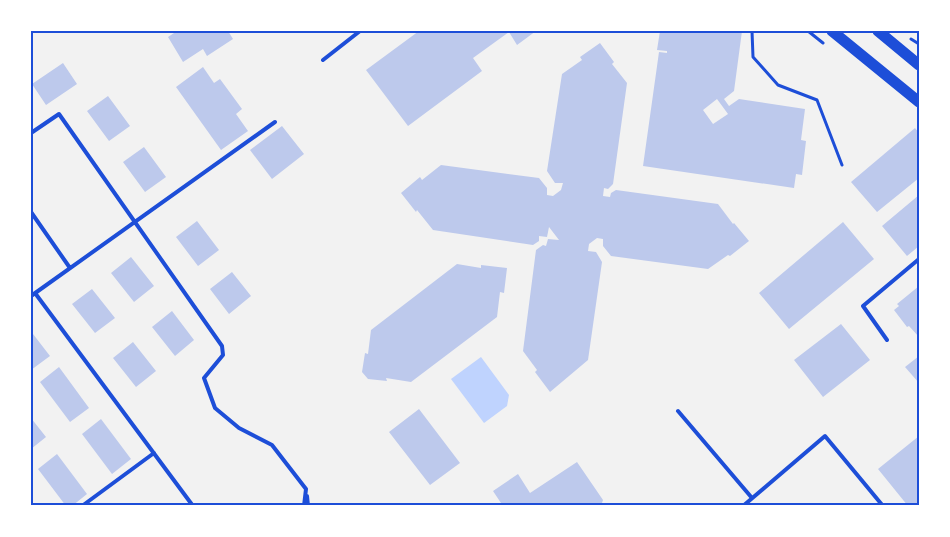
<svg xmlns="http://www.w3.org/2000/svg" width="950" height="537" font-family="'Work Sans',sans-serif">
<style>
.water{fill:#bfd3fe}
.building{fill:#bdc9ec;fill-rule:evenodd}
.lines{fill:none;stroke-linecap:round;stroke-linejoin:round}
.path{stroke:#1d4ed8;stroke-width:3}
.service{stroke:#1d4ed8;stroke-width:4}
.primary{stroke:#1d4ed8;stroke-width:11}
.neatline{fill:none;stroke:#1d4ed8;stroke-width:2}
</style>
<rect width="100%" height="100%" fill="#f2f2f2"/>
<path class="water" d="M481,357l28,38 -2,11 -23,17 -33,-44z"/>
<path class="building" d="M177,31h51l5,8 -26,17 -4,-7 -20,13 -15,-25z
M419,31h117l-19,14 -8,-13 -36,26 9,13 -74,55 -42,-56z
M660,31h82l-8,60 -10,8 5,7 10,-7 66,10 -4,31 5,1 -4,34 -6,-1 -2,14 -151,-22 16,-114 8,1v-2l-10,-1zM717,99l11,15 -15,10 -10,-14z
M600,43l14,19 -2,2 15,19 -14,101 -5,5 -4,-1 -1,8 7,1 1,-4 5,-3 102,14 15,20 1,-1 15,18 -19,15 -2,-1 -20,14 -97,-13 -8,-10v-7l-6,-1 -8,6 -1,7 8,1 6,10 -14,98 -38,32 -15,-20 2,-2 -14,-19 13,-101 7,-5 3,1 2,-7 11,1 -10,-13 -2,10 -8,-1v5l-6,4 -100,-15 -16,-20 -1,2 -15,-19 19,-16 2,3 19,-15 98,13 8,10v7l6,1 8,-6 2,-7h-8l-8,-12 15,-97 20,-14 -2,-3z
M63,63l14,21 -31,21 -14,-21z
M203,67l11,16 6,-4 22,30 -6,5 12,17 -27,19 -45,-63z
M108,96l22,30 -21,15 -22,-30z
M282,126l22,28 -32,25 -22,-29z
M915,128l4,5v45l-42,34 -26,-30z
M144,147l22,30 -21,15 -22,-30z
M919,195v51l-12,10 -25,-30z
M197,221l22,29 -21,16 -22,-29z
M843,222l31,37 -85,70 -30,-36z
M131,257l23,29 -20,16 -23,-29z
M457,264l24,4v-3l26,3 -3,25 -4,-1 -3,25 -86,65 -25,-4 1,3 -19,-2 -6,-7 3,-19 3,1 3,-24z
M232,272l19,24 -22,18 -19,-25z
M919,286v51l-10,-11 -2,1 -13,-17 5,-4 -2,-2z
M92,289l23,29 -20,15 -23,-29z
M172,311l22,29 -19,16 -23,-29z
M841,324l29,36 -47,37 -29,-37z
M33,334l17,22 -19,14v-35z
M133,342l23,29 -20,16 -23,-29z
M919,356v27l-14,-16z
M59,367l30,41 -19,14 -30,-40z
M419,409l41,54 -30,22 -41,-53z
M31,418l15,19 -15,12z
M101,419l30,40 -19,15 -30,-40z
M919,436v70h-11l-30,-37z
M57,454l30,40 -15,12h-6l-28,-37z
M577,462l26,38 -2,6h-98l-10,-15 25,-17 12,19z"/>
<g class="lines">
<path class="path" d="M752,31l1,26 25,28 39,15 25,65
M808,31l15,12
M911,39l8,5"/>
<path class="service" d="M323,60l37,-29
M31,133l28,-19 163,232 1,9 -19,23 11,30 24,20 33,17 34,44 -2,17
M31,212l39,56
M35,293l158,213
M31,296l244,-174
M887,340l-24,-34 56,-47
M678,411l74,87
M307,496l1,10
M82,506l72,-53
M743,506l82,-70 58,70"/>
<path class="primary" d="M832,31l87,71
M878,31l41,34"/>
</g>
<rect width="950" height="537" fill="none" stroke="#ffffff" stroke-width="65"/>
<rect x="32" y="32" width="886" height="472" class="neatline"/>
</svg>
